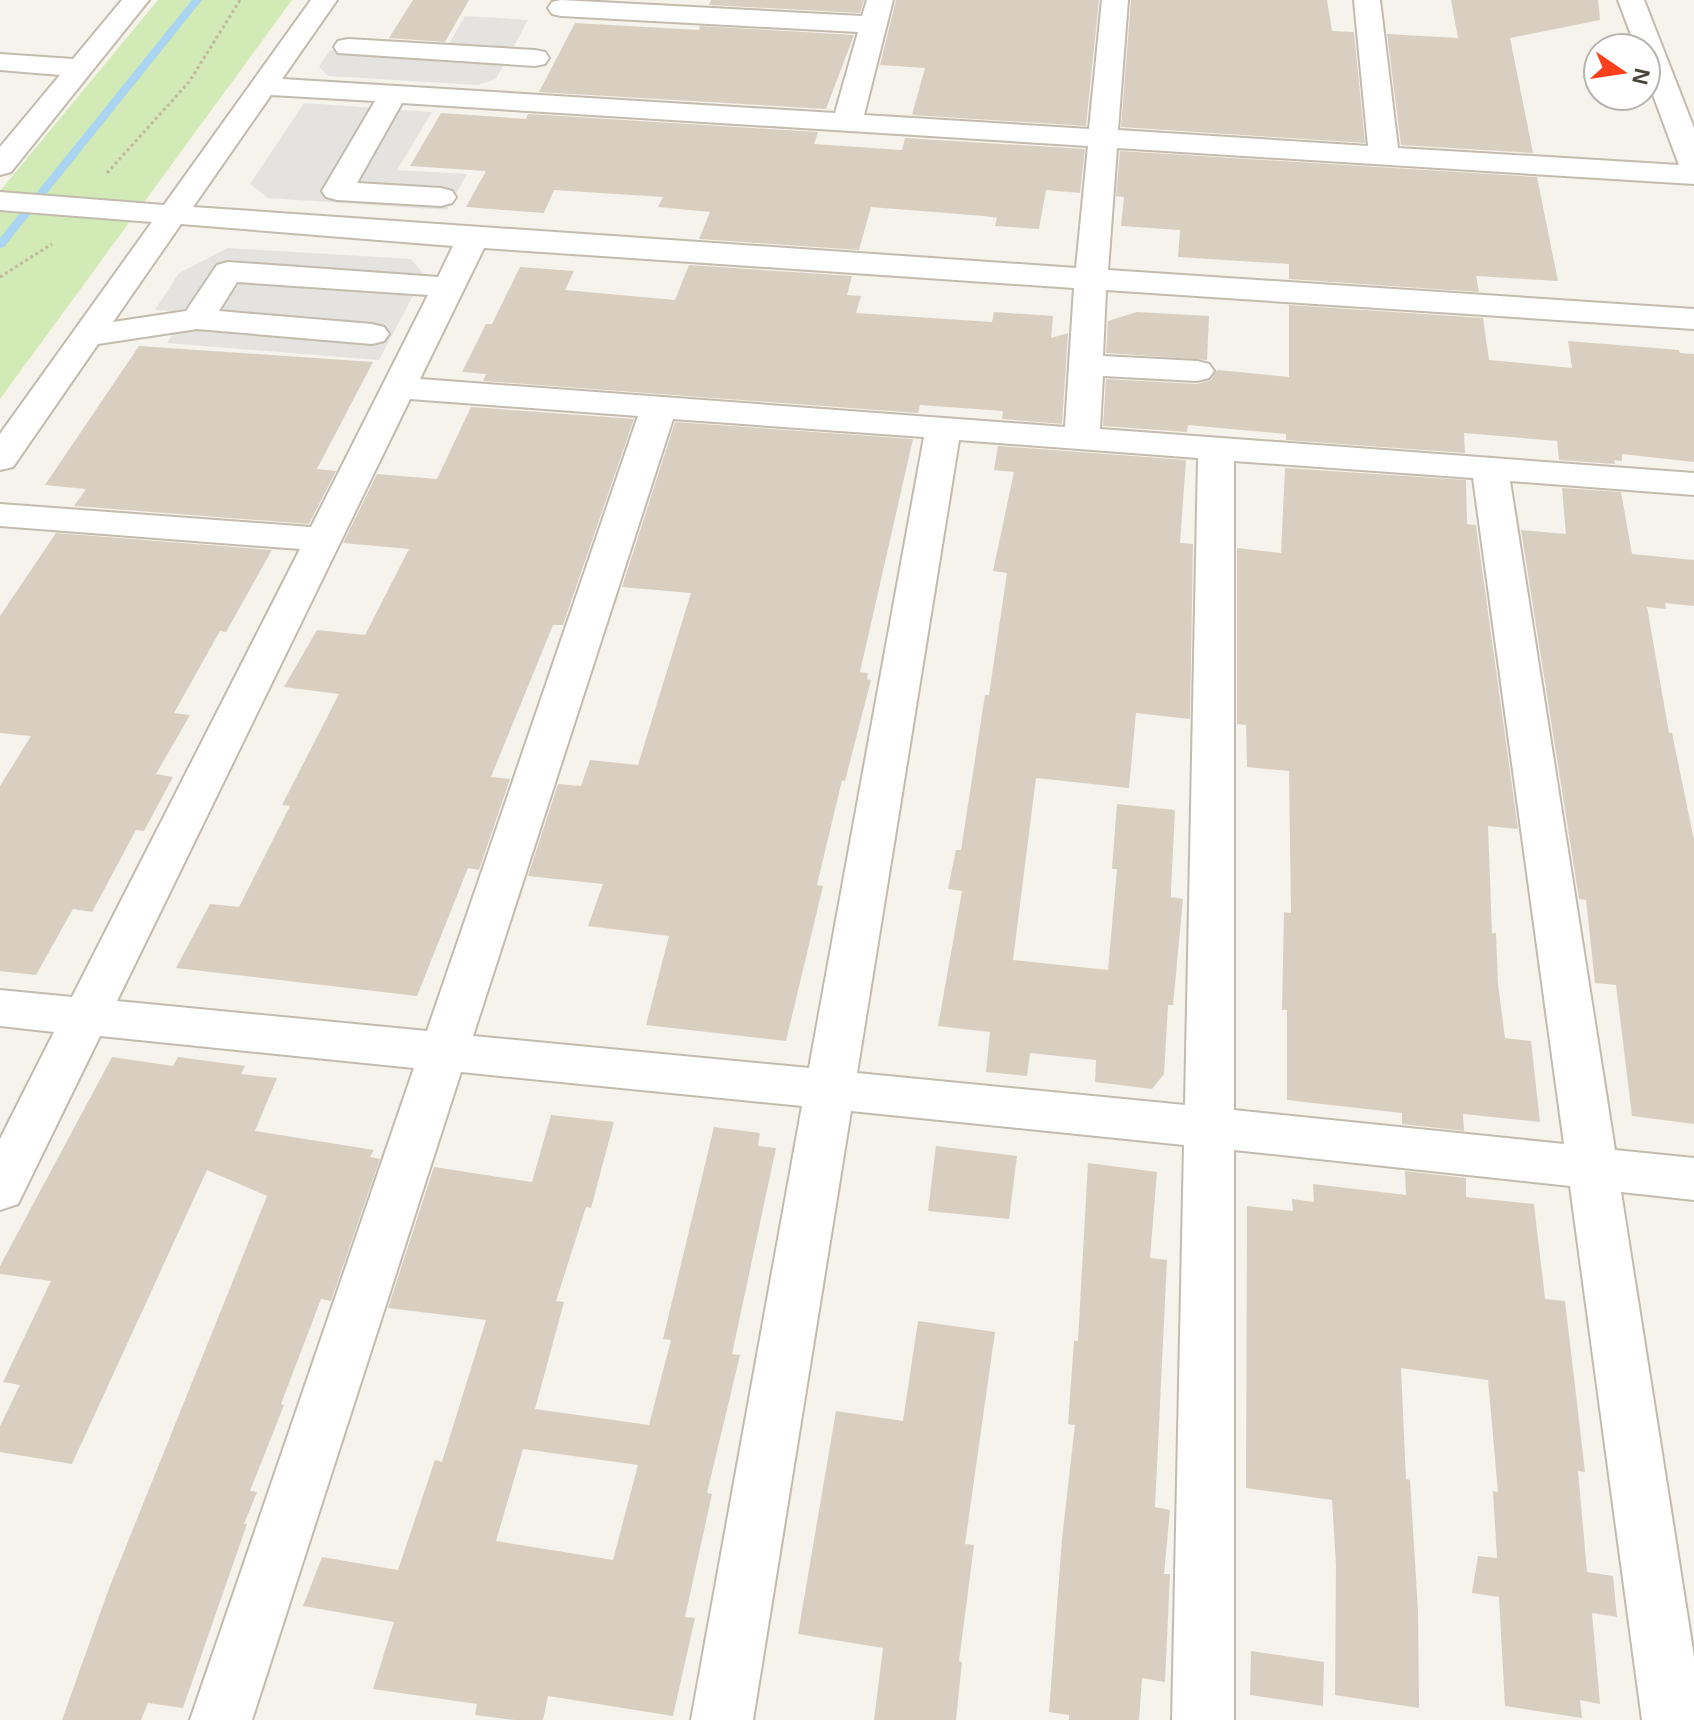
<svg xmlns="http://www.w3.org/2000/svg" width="1694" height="1720" font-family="Arial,sans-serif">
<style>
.green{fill:#d2eab5}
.parking{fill:#e5e3e0}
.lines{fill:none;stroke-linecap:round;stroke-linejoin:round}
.stream{fill:#a9d4f2;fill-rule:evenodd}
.building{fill:#d8cfc1;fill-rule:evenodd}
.minor-casing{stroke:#c2bbae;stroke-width:4}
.path{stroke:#c4b79f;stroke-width:3;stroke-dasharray:3 3;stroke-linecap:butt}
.minor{fill:#fff;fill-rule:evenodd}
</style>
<rect width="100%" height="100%" fill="#f6f3ec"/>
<path class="green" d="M158,0h134l-292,399v-208z"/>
<path class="parking" d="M465,16l63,4 -32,59 -18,6 -150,-9 -9,-9 11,-17 111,7z
M304,103l128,9 -35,58 70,4 -20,36 -179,-12 -18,-14z
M228,248l183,11 13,16 -45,85 -212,-17 19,-31 -31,-2 24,-37z"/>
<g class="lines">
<path class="stream" d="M192,0h10l-198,247 -4,1v-10z"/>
</g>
<path class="building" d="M413,0h56l-24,42 -56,-4z
M711,0h153l-4,13 -151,-8z
M896,0h203l-13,126 -174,-11 13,-47 -45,-3z
M1131,0h196l5,31 22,1 11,111 -244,-16z
M1451,0h147l2,20 -90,18 23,115 -132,-8 -14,-111 71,4z
M575,23l124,7 1,-4 154,9 -28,74 -287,-17z
M441,113l85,6 2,-5 290,18 -4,12 88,6 3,-12 180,11 -5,44 -34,-3 -7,39 -44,-3 2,-8 -13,-2 -113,-9 -12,43 -160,-11 11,-27 -52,-5 5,-10 -109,-7 -10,23 -78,-6 20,-36 -76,-5z
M1120,151l417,26 21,104 -82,-5 3,16 -190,-13v-15l-111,-7 2,-27 -59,-4 3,-29 -8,-1z
M689,265l163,11 -5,19 14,1 -5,17 136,9 2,-10 59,4 -2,22 17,-5 -6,91 -60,-5 1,-8 -83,-6 -2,8 -435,-32 3,-7 -24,-2 24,-48h6l28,-57 54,4 -9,19 110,10z
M1289,305l194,13 6,42 83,8 -4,-27 111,9 1,3 14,1v108l-72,-8v7l-8,-1 1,4 -56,-4 -2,-19 -93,-8 1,20 -179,-13v-6l-98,-9 -1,7 -84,-6 3,-47 91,5 14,-4 6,-10 72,7z
M1137,312l72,4 -2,44 -101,-7 2,-32z
M139,346l234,16 -56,107 19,2 -27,53 -235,-18 12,-17 -41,-4z
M471,407l163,12 -71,206h-10l-62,152 19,2 -31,91 -11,-2 -51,128 -241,-28 34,-64 29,3 51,-101 -8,-1 57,-111 -55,-7 33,-57 48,5 44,-86 -66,-6 34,-69 60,5z
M675,422l238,17 -53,233 8,1 -1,6 4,1 -26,101 -3,-1 -25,105 6,1 -37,155 -140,-16 23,-89 -81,-10 15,-42 -75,-8 30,-92 23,2 9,-26 48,5 53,-172 -69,-6z
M998,446l188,14 -6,83 13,1 -3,175 -54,-6 -7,75 -93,-10 -23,182 95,10 9,-101h-5l5,-65 58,6 -4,81v6l12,2 -10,106h-5l-4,69 -12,15 -57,-7 1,-22 -66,-7 -3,23 -41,-4 4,-40 -52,-6 24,-135 -14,-2 8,-39h5l24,-155h4l18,-122 -14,-2 21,-99 -20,-2z
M1285,468l181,12 1,44 9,1 42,304 -30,-3 4,107h4l2,51 7,54 26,3 9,81 -77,-8 1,17 -62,-7v-11l-115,-13v-90h-5l2,-98 7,1 -2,-142 -42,-4 -1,-42 -9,-1v-176l44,5z
M1562,488l59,4 11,62 62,6v46l-29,-3 1,6 -19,-2 22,126h3l22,107v284l-62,-8 -16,-131 -21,-2 -9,-83 -7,-1 -58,-369 45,4z
M56,533l216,17 -46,82 -6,-1 -46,82 16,2 -34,59 17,3 -29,54 -8,-1 -44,82 -19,-3 -37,66 -36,-4v-185l31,-50 -31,-3v-117z
M112,1057l61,9 5,-9 67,9 -4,8 36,4 -22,53 119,19 -4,7 10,2 -49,142 -10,-2 -40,105 3,1 -34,86 7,1 -13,32h3l-64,184 -35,-5 -7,17h-79l46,-129 159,-395 -60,-26 -135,294 -72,-12v-26l20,-41 -17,-3 48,-101 -51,-7v-8z
M551,1115l63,7 -23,86 -5,-1 -30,94 8,1 -29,107 114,16 22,-85 -8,-1 51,-212 46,6 -2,13 18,2 -44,206 8,1 -33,138 5,1 -27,123 10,1 -22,98 -125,-20 -5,24h-28l-40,-5 2,-11 -104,-15 21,-67 -91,-16 19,-49 76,13 37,-110 7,2 44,-142 -98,-12 46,-141 98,15zM523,1449l115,16 -25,95 -117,-19z
M936,1146l81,10 -8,63 -81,-8z
M1088,1163l69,9 -7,86 17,2 -12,247 15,3 -6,64h6l-5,108 -23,-4 -3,42h-70v-5l-20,-3 13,-173 13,-114 -7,-1 6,-83h4z
M1405,1171l61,7v19l68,7 11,95 20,2 20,171 -7,-1 9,101 26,4 4,41 -25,-4 8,91 -20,-4 2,18 -77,-12 -6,-109 -27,-4 6,-37 19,2 -4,-67 5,1 -10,-112 -87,-12 5,111 4,1 8,131 1,97 -84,-13 1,-130 -4,-65 -86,-12 1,-282 46,5 -1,-12 22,3 -1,-18 93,11z
M918,1321l77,11 -30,212 9,1 -15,116 3,1 -6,58h-82l9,-72 -85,-14 38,-223 67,10z
M1251,1651l73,11 -1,44 -73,-11z"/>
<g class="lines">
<defs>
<path id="minor" d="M122,0h27l-138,172 -11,3v-28l60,-72 -60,-5v-16l73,5z
M311,0h26l-55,79 553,34 23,-81 -297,-16 -9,-2 -4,-6 4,-6 9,-2 301,16 5,-16h26l-29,115 225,14 13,-129h26l-10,130 250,16 -14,-146h26l18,148 281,17 -33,-89v-28h-10l-18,-48h26l50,128v56l-577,-36 -9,122 586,39v20l-588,-39 -3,66 94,5 12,3 5,7 -5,7 -12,3 -94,-5 -3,53 594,44v22l-184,-14 105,669 79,8v42l-73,-8 73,465v63h-52l-72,-534 -336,-36v570h-62l12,-575 -333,-34 -98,609h-62l111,-614 -341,-34 -209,648h-62l224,-652 -314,-32 -82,168 -18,6v-71l54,-107 -54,-6v-36l72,7 228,-448 -300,-23v-22l311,23 117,-232 -191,-13 -18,29 153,13 12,3 5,7 -5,7 -12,3 -175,-15 -99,15 -85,123 -13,3v-36l152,-212 -152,-12v-18l164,13zM271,95l104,6 -53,90 4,6 11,3 104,6 11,-3 4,-6 -4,-6 -11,-3 -84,-5 45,-80 686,43 -12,122 -883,-61zM181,224l272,22 -15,31 -210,-15 -11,3 -31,46 -73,11zM484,248l590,40 -9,139 -645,-48zM410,399l228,17 -211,615 -310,-30zM673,419l251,18 -115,631 -336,-32zM959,440l239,18 -13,647 -328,-32zM1234,461l239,17 91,666 -330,-34z
M348,39l187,11 10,2 4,6 -4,6 -10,2 -197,-13 -4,-6 4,-6z"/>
</defs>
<use href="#minor" class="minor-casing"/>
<path class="path" d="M107,173l82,-91 51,-82
M0,277l52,-33"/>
<use href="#minor" class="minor"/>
</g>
<g transform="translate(1622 72) rotate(103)"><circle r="38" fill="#ffffff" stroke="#b7b4b0" stroke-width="2"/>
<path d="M0-6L14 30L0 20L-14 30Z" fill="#fc3f1d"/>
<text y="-12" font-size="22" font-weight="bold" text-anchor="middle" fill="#4b4439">N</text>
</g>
</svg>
